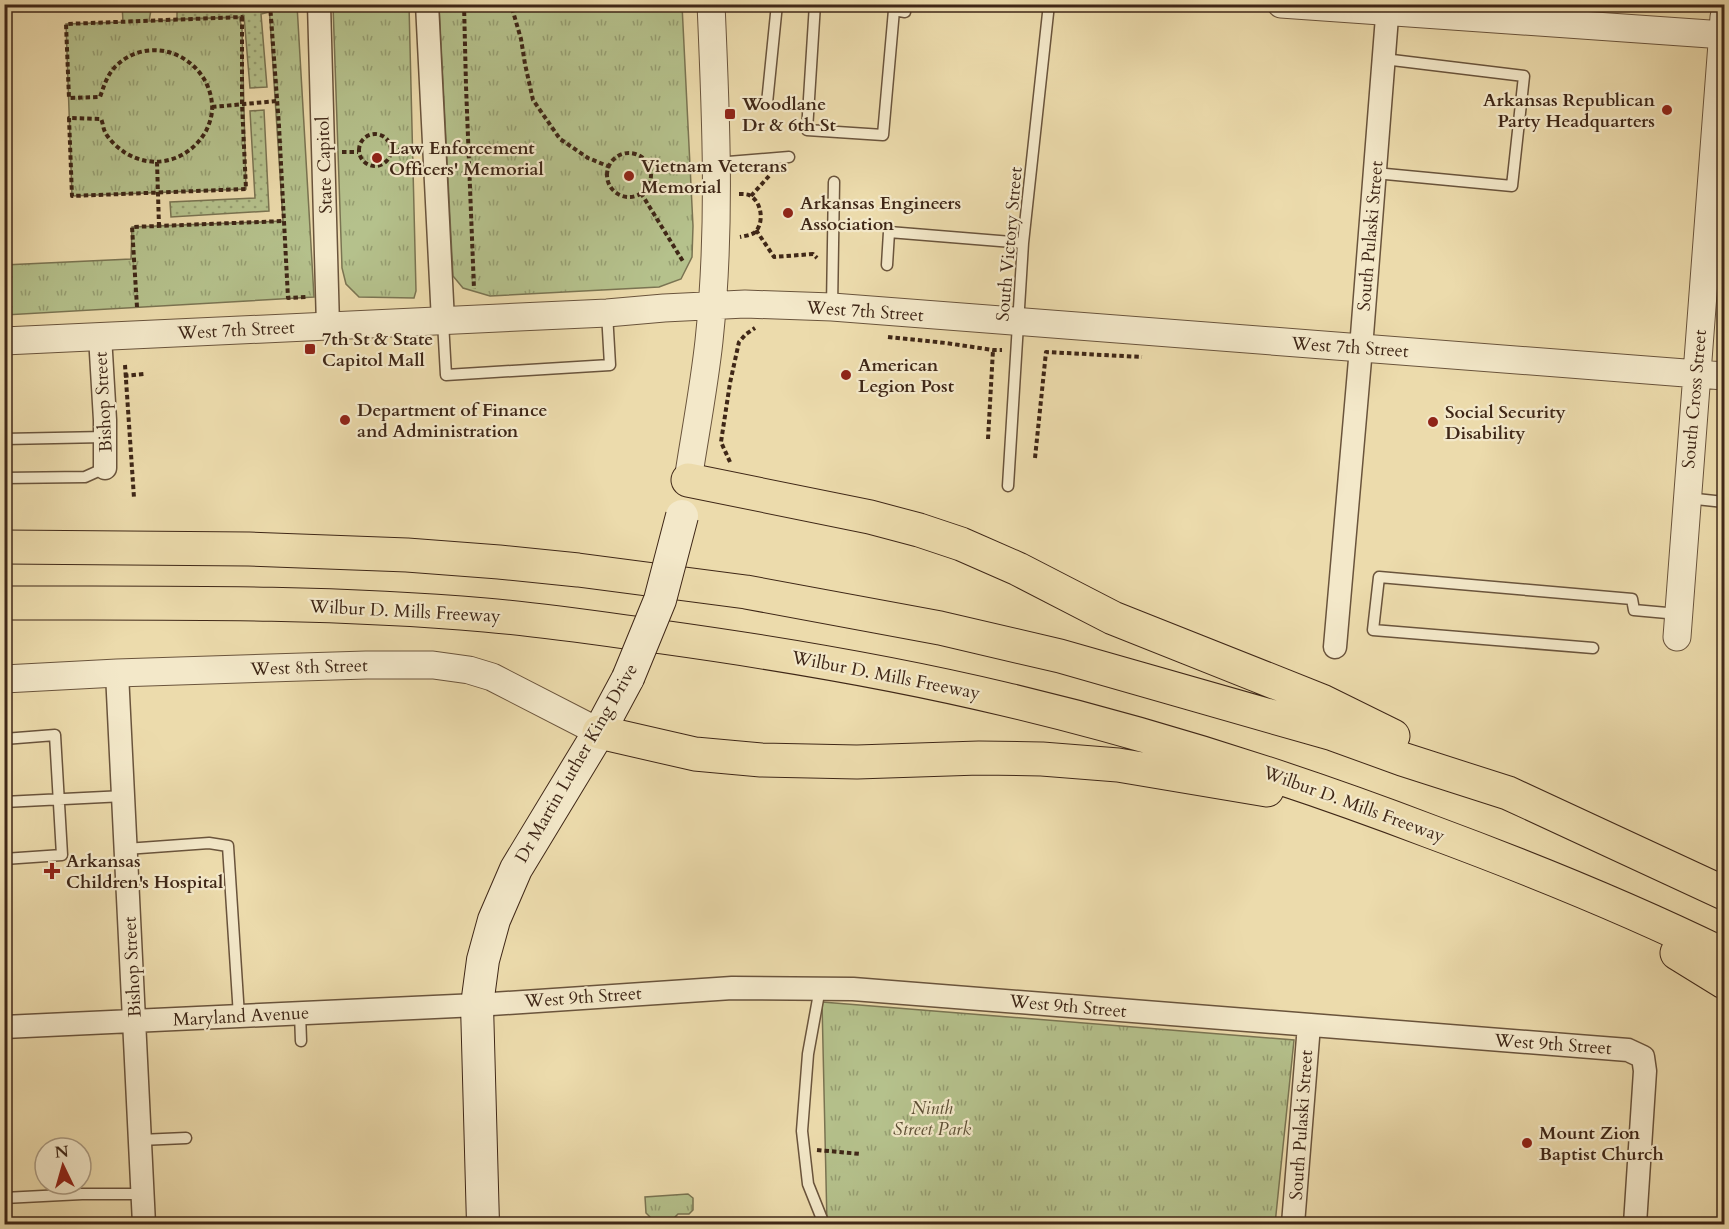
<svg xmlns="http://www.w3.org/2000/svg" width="1729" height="1229" font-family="Cardo,serif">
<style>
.park{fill:url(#park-tufts);stroke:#7a7452;stroke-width:1.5}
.garden{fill:url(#garden-dots);stroke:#7a7452;stroke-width:1.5}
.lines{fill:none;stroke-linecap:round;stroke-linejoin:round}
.service-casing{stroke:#6a543c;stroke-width:13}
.minor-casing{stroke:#6a543c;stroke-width:25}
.tertiary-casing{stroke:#6a543c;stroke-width:29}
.secondary-casing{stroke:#3f2717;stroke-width:34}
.motorway-casing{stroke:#3f2717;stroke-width:35}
.path{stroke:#3f2717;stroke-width:4;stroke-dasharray:4.5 3;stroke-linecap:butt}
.service{stroke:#f3e8c9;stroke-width:10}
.minor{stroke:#f3e8c9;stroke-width:22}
.tertiary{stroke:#f3e8c9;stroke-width:27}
.secondary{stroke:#f3e8c9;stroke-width:32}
.motorway{stroke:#ecdbac;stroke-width:33}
.secondary-bridge-casing{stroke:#3f2717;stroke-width:34;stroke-linecap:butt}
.secondary-bridge{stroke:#f3e8c9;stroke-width:32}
.poi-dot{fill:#8f2418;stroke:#f3e8c9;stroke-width:2}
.labels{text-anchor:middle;stroke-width:4.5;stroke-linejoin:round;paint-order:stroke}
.poi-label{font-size:18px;font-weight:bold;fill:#3f2717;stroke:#f3e8c9;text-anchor:start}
.street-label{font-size:18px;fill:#3f2717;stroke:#f3e8c9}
.park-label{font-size:18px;font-style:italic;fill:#5c4e34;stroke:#f3e8c9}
</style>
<defs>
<pattern id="park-tufts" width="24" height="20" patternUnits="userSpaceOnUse" patternTransform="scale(1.5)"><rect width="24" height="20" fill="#b5c18c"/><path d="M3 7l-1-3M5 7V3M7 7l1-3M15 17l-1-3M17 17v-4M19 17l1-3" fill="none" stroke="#959d71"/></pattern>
<pattern id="garden-dots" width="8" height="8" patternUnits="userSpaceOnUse" patternTransform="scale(1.5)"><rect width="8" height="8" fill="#b5c18c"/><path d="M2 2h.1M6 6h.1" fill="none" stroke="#959d71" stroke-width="1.8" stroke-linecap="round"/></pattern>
</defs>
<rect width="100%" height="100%" fill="#ecdbac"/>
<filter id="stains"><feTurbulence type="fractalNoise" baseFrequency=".00333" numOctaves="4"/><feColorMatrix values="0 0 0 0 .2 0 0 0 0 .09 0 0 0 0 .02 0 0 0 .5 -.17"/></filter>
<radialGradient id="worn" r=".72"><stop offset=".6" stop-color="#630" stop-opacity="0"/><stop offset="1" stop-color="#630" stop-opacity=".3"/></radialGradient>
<path class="park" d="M122,4l30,1 -3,16 90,-4 3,11 4,161 -174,7 -6,-172 57,-2z
M269,5h28l17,292 -309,18 -1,-50 127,-6 1,-32 151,-6z
M333,5h76l7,286 -2,7 -55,-1 -13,-13 -4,-16z
M439,5h243l11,221 -1,31 -11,22 -22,8 -169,9 -27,-8 -10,-12z
M822,1002l472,38 -19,184h-448z
M688,1194l5,4v12l-4,4h-11l-4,4 -20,3 -8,-8 -1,-16z"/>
<path class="garden" d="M177,5h93v7l-9,2 6,73 -17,1 -6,-72 -5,1 -62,2z
M264,110l5,101 -98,6 -1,-15 85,-4 -5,-87z"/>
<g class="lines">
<defs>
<path id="service" d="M815,4l-8,126 76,5 11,-125 11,2v-8
M767,103l10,-99
M716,163l73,-6
M1375,173l137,13 12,-110 -140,-17
M887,265l2,-33 134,11
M832,307l2,-125
M443,322l3,53 164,-10 -3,-52
M4,439l101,-2
M4,478l81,-1 20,-9
M1008,486l15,-243 26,-239
M1687,498l37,4
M1593,648l-220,-18 6,-53 253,22 2,11 44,4
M4,739l51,-4 7,120 -58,4
M4,802l120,-6
M126,849l83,-6 19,3 11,170
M820,988l-12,66 -6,77 6,53 16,40
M300,1013l1,28
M140,1140l46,-2
M4,1198l78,-4h61"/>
<path id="minor" d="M319,4l9,322
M427,4l16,317
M100,336l5,84v48
M1335,647l26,-299 27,-344
M117,673l27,551
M4,1027l473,-22 255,-17 121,1 775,61 15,7 2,14 -10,153
M1293,1224l16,-199"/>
<path id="tertiary" d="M1281,4l443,31
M4,341l603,-28 57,-5 81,-4 87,3 892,69
M688,480c7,-46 16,-93 21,-139 12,-112 7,-225 2,-337
M1677,637l47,-620
M4,679l113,-6 249,-8h67l36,5 23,7 107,55"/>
<path id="secondary" d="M483,1224l-6,-219 6,-45 11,-40 22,-51 83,-137 29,-54"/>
<path id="motorway" d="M688,480l182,37 49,13 42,14 57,25 95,49 209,83 71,35
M4,547l245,2 158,6 92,7 79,8 168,22 194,36 120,28 273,78 69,25 106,34 216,100
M4,603c161,0 322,-2 481,12 60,5 118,14 177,22 115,16 229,35 342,62 144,34 286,79 425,132 100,37 199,77 295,124
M599,732l96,22 66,6 96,2 122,-4 63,1 76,6 149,25
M1677,953l47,29"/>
</defs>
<use href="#service" class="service-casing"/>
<use href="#minor" class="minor-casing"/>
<use href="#tertiary" class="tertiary-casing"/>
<use href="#secondary" class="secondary-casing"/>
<use href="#motorway" class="motorway-casing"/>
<path class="path" d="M270,4l9,122 9,172 18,-1
M464,4l2,82 8,203
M506,4l6,4 9,31 4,25 8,36 27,39 28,19 22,9
M464,5l11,-1
M242,17v87l4,85 -174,7 -3,-78 32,1c2,4 2,9 4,13 4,8 12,15 19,20 29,19 65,9 82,-21 4,-8 7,-18 6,-27 -4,-46 -59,-72 -95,-39 -10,9 -13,21 -17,32l-31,1 -3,-74z
M212,107l65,-6
M359 150a16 16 0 1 1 32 0a16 16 0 1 1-32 0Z
M391,150l24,-1
M342,152h16
M607 175a22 22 0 1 1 44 0a22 22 0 1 1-44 0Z
M157,162l2,64
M641,193l43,70
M739,194c4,0 7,0 10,1 13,6 16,29 5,38 -3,2 -9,3 -14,4
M751,196l18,-20
M756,230l18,27 39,-3 4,4
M137,307l-5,-80 152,-6
M888,337l58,6 47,7h9
M125,365l9,133
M124,376l20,-2
M988,439l5,-89
M1035,458l11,-106 96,5
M730,462l-9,-20 9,-59 9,-41 7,-8 9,-6
M817,1150l44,4"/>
<use href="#service" class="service"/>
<use href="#minor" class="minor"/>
<use href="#tertiary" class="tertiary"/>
<use href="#secondary" class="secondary"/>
<use href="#motorway" class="motorway"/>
<defs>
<path id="secondary-bridge" d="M628,678l32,-78 22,-84"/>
</defs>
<use href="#secondary-bridge" class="secondary-bridge-casing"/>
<use href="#secondary-bridge" class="secondary-bridge"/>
</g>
<g class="poi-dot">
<circle cx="1667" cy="110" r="6"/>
<rect x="724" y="108" width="12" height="12" rx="3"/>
<circle cx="377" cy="158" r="6"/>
<circle cx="629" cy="176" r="6"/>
<circle cx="788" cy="213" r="6"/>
<rect x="304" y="343" width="12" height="12" rx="3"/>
<circle cx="846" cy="375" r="6"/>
<circle cx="345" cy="420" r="6"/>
<circle cx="1433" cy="422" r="6"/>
<path d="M49 862h6v6h6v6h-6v6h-6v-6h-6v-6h6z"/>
<circle cx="1527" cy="1143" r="6"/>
</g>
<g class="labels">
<g class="poi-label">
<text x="1655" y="106" text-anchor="end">Arkansas Republican<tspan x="1655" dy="21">Party Headquarters</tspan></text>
<text x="742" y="110">Woodlane<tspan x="742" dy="21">Dr &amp; 6th St</tspan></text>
<text x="389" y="154">Law Enforcement<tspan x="389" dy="21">Officers' Memorial</tspan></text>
<text x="641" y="172">Vietnam Veterans<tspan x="641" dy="21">Memorial</tspan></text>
<text x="800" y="209">Arkansas Engineers<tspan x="800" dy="21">Association</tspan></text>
<text x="322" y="345">7th St &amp; State<tspan x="322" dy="21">Capitol Mall</tspan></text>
<text x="858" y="371">American<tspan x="858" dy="21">Legion Post</tspan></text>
<text x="357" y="416">Department of Finance<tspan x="357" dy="21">and Administration</tspan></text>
<text x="1445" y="418">Social Security<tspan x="1445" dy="21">Disability</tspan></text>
<text x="66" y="867">Arkansas<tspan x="66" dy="21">Children's Hospital</tspan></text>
<text x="1539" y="1139">Mount Zion<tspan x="1539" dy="21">Baptist Church</tspan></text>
</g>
<g class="street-label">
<text transform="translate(324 165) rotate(-92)" y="6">State Capitol</text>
<text transform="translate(1370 236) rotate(-85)" y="6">South Pulaski Street</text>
<text transform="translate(1009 244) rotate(-85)" y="6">South Victory Street</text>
<text transform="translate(865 311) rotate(4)" y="6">West 7th Street</text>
<text transform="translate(236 330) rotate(-3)" y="6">West 7th Street</text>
<text transform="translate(1350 347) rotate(4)" y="6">West 7th Street</text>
<text transform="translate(1694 399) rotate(-85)" y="6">South Cross Street</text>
<text transform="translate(103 402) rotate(-93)" y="6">Bishop Street</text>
<text transform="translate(405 611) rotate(3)" y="6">Wilbur D. Mills Freeway</text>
<text transform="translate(309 667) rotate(-2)" y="6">West 8th Street</text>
<text transform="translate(886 675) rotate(11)" y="6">Wilbur D. Mills Freeway</text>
<text transform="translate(576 763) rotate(-60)" y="6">Dr Martin Luther King Drive</text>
<text transform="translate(1354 804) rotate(20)" y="6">Wilbur D. Mills Freeway</text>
<text transform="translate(132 967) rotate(-93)" y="6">Bishop Street</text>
<text transform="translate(583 997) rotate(-4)" y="6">West 9th Street</text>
<text transform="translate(1068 1006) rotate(5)" y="6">West 9th Street</text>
<text transform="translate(241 1016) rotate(-3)" y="6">Maryland Avenue</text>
<text transform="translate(1553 1044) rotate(4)" y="6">West 9th Street</text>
<text transform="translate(1301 1125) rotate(-86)" y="6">South Pulaski Street</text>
</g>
<g class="park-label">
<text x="932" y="1114">Ninth<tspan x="932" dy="21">Street Park</tspan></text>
</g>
</g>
<rect width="1729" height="1229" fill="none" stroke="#ecdbac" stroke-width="24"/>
<rect x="6" y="6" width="1717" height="1217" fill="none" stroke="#3f2717" stroke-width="3"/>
<rect x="12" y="12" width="1705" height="1205" fill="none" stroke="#3f2717" stroke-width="1.5"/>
<g transform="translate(63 1166) rotate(355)"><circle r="28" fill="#f3e8c9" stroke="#ab9b82" stroke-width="1.5"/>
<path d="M0-4.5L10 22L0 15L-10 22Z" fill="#8f2418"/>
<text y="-9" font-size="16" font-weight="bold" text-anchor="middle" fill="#3f2717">N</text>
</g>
<rect width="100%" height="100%" filter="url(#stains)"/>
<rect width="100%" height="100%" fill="url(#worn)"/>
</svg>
